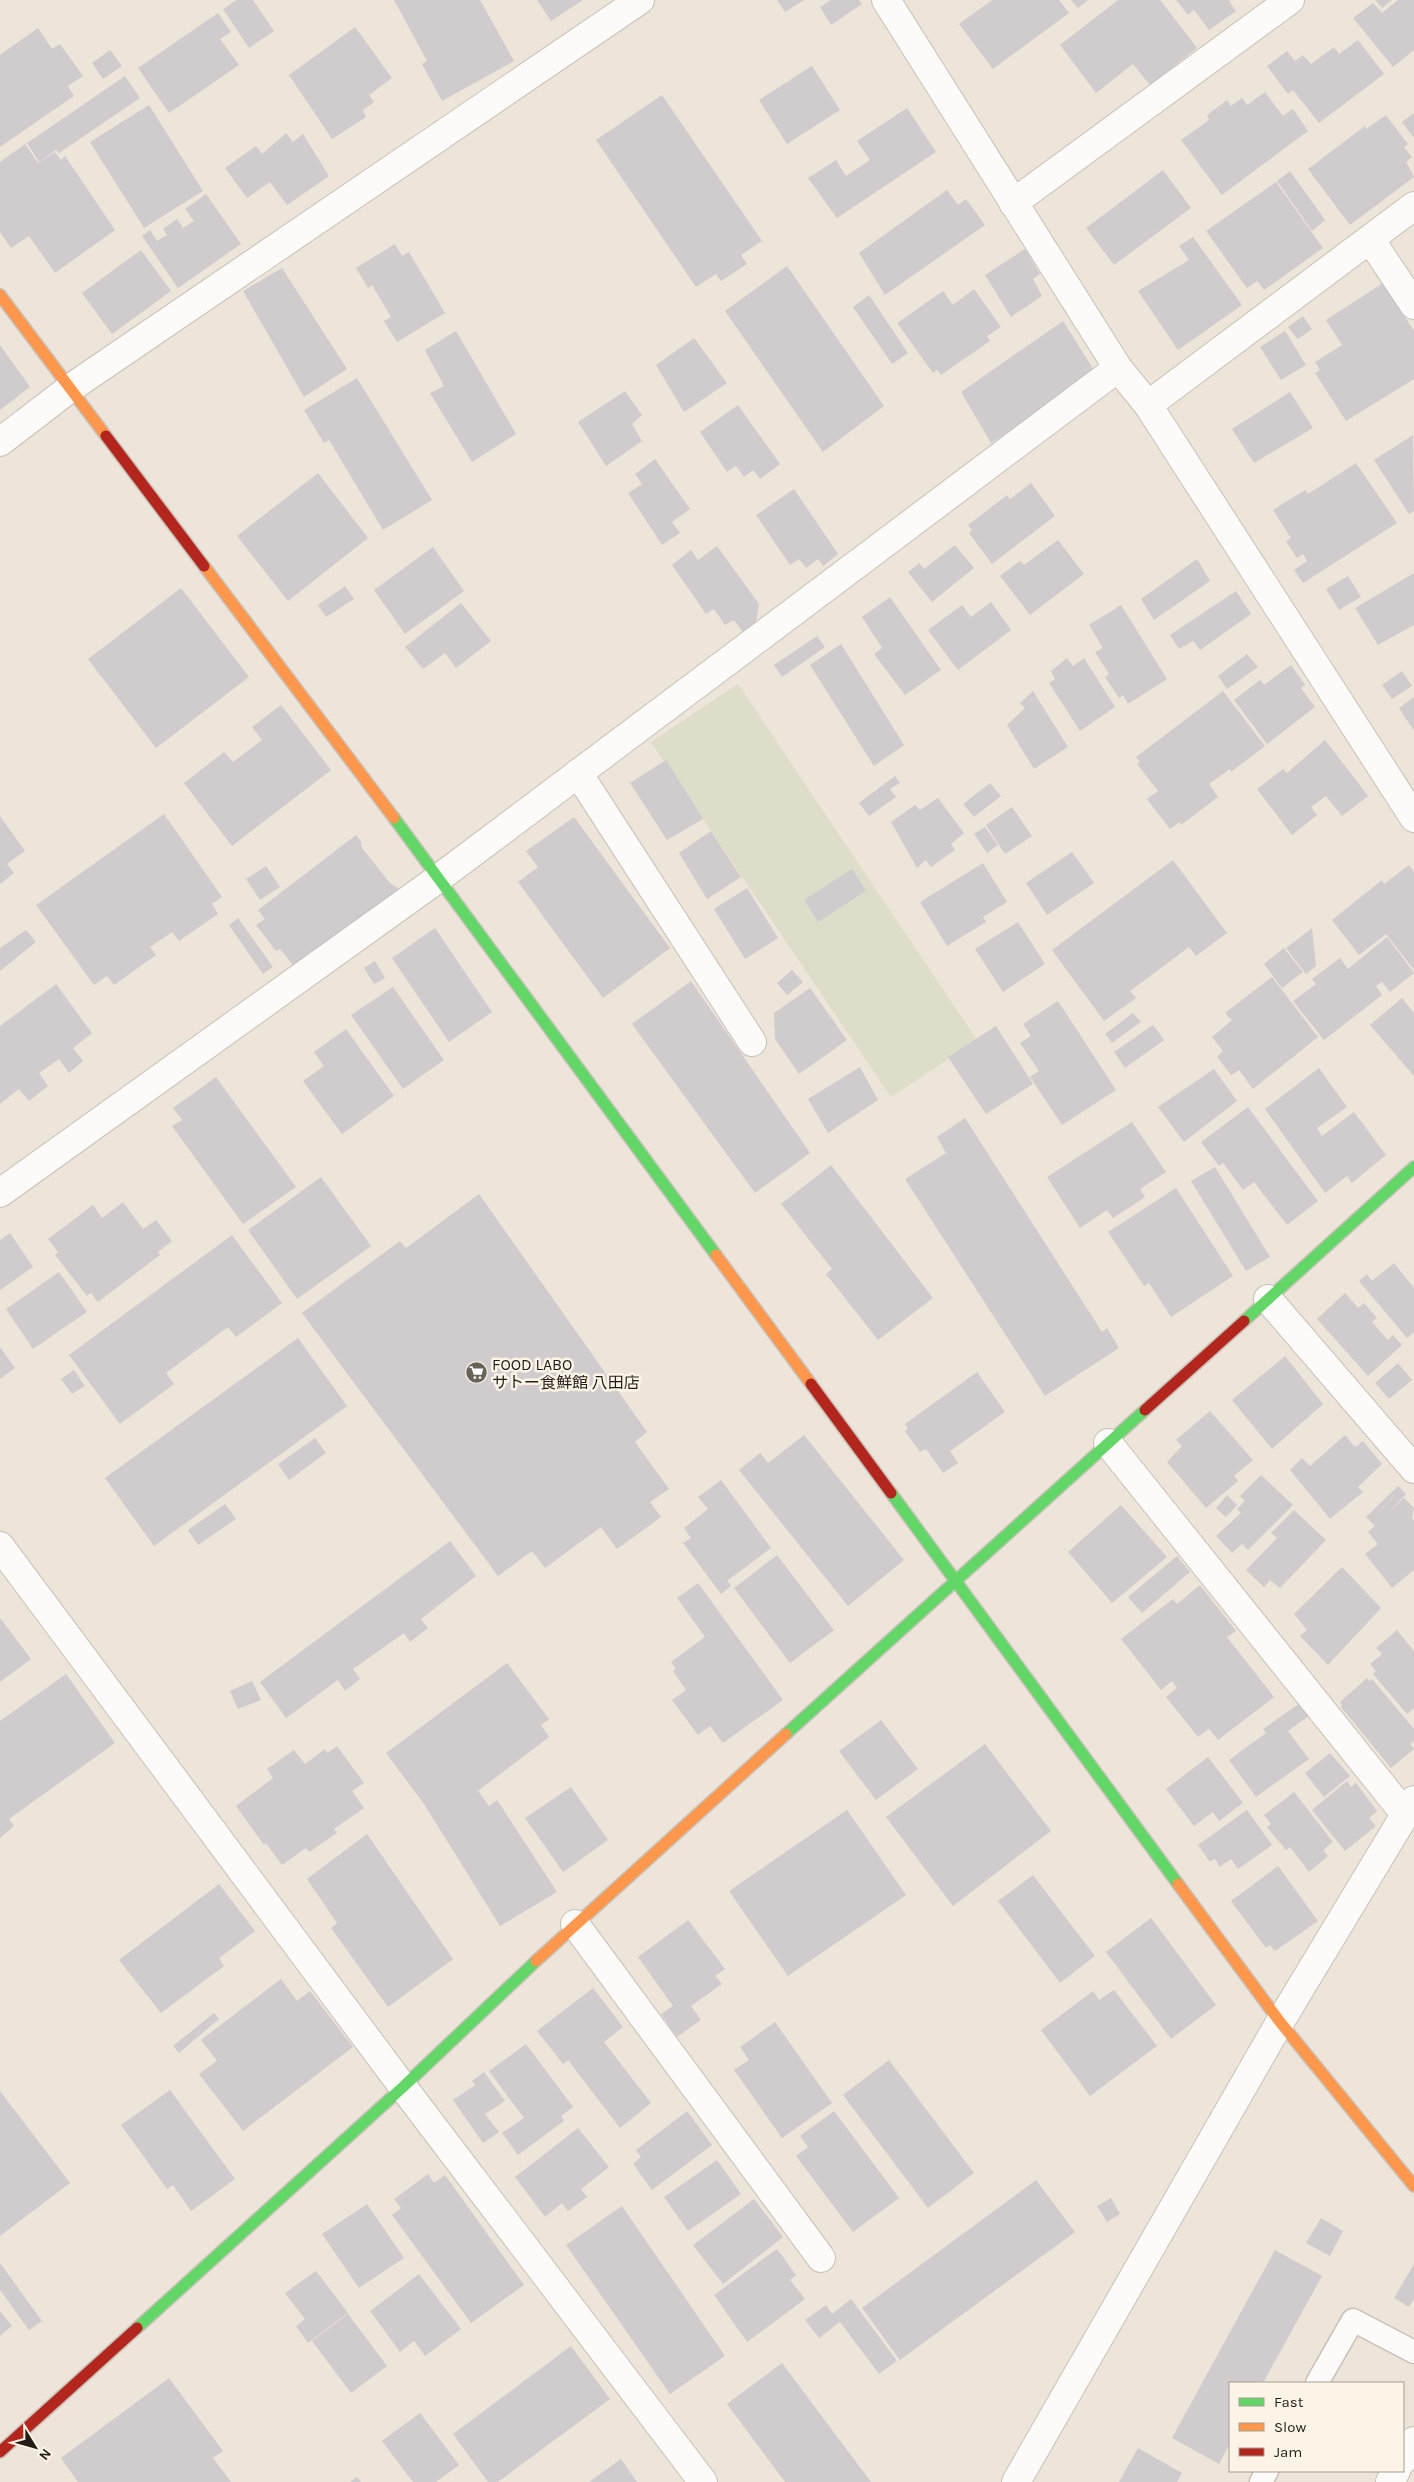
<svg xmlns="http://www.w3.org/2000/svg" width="1414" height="2482" font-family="Karla,'Noto Sans JP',sans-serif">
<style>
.green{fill:#ddddca}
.building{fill:#d0cbcd}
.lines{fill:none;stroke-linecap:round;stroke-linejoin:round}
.lane-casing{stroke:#c8c1b8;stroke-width:25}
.street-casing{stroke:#c8c1b8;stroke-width:30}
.fast-casing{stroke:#c8c1b8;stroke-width:14}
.slow-casing{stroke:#c8c1b8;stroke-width:14}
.jam-casing{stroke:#c8c1b8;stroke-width:14}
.lane{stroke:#fcfbf9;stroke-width:22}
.street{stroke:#fcfbf9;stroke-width:28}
.fast{stroke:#63d668;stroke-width:11}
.slow{stroke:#ff974d;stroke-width:11}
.jam{stroke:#b3261e;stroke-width:11}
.labels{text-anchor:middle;stroke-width:5;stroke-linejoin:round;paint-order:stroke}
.poi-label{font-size:16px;fill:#231d16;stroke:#fdf4e8;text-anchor:start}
</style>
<rect width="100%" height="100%" fill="#ede5d9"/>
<path class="green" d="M738,684l239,356 -86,57 -240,-355z"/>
<path class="building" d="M236,0h17l21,31 -25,17 -26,-39z
M394,0h86l34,61 -72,40 -20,-37 5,-3z
M537,0h46l-32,21z
M777,0h27l-19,12z
M831,0h28l3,4 -31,21 -11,-18z
M992,0h67l10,13 -76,56 -34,-45z
M1071,0h17l-10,8z
M1118,0h42l37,48 -47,37 -17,-21 -37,29 -36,-48z
M1176,0h55l-2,1 7,10 -27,19 -15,-20 -6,5z
M1375,0h17l-10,8z
M1398,0h16v50l-21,17 -40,-49 20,-15 9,10z
M218,13l13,19 -11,7 19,26 -70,48 -31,-45z
M355,27l37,51 -23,17 5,7 -11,8 3,7 -34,22 -43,-64z
M38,28l14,21 8,-5 23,32 -15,10 6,10 -74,51v-92z
M1358,40l26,34 -65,49 -26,-33 -5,4 -21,-28 20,-15 8,10 8,-6 8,9 23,-17 5,7z
M110,50l12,16 -19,13 -11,-16z
M812,66l28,44 -53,34 -28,-44z
M125,76l15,22 -81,55 -3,-3 -17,12 -12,-19z
M1265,92l18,24 10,-7 15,22 -86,64 -41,-55 28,-20 -2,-5 20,-15 4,6 11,-8 5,7z
M662,95l100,146 -21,14 6,9 -26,17 -5,-7 -20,13 -100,-147z
M149,105l54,86 -59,37 -54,-86z
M907,108l29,44 -99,66 -29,-40 28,-18 10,16 24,-16 -13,-19z
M1414,113v25l-12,-16z
M1386,115l22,29 -4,3 8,10 -6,5 8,15 -64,48 -42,-56 57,-43 1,3z
M286,133l7,9 10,-8 26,42 -42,29 -17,-23 -23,16 -22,-30 31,-22 6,8z
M25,144l13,19 17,-11 6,8 4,-4 50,74 -60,43 -26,-37 -18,12 -11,-16v-70z
M1163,170l28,38 -77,57 -28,-37z
M1290,171l35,49 -13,11 -35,-50z
M1276,182l47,66 -59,42 -7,-9 -10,7 -41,-57z
M947,190l11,15 8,-6 19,26 -100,70 -26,-42z
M206,194l35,50 -63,44 -36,-52 8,-6 7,11 10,-6 -4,-6 14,-10 6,9 11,-7 -9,-12z
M1193,237l49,68 -64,45 -40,-59 51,-31 -10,-14z
M395,244l7,12 7,-4 36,61 -48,29 -13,-21 7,-4 -19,-32 -4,3 -12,-20z
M1025,249l15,25 -7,5 9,17 -31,21 -26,-42z
M141,250l30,41 -59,43 -30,-41z
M787,266l97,140 -61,46 -98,-141z
M282,268l65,101 -43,28 -61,-106z
M1383,283l31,48v48l-68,42 -31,-48 5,-3 -5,-8 27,-17 -16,-25z
M974,289l27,38 -14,9 3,5 -49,34 -4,-5 -4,3 -36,-50 46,-32 10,14z
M869,295l39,58 -16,11 -39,-57z
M1303,316l9,13 -14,10 -10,-12z
M1063,321l34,54 -106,68 -30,-51z
M456,331l60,103 -44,28 -42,-69 14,-7 -19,-36z
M1285,331l21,34 -25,15 -21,-33z
M694,338l33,45 -43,29 -28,-47z
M0,345l30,42 -30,23z
M357,378l75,122 -49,30 -54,-90 -5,3 -20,-33z
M625,391l17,24 -10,9 10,17 -36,25 -28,-44z
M1290,392l23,36 -59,35 -22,-34z
M738,405l42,59 -20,15 -7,-9 -9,7 -8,-11 -9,6 -27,-40z
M1413,435l1,76 -5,3 -35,-54z
M655,459l35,50 -18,13 8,11 -18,12 -34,-52 14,-9 -7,-10z
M1356,463l41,60 -94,60 -9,-13 13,-9 -4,-7 -6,4 -11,-17 5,-3 -18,-28 32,-20 3,4z
M318,473l50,65 -80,63 -51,-65z
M1031,483l24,33 -63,48 -23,-31 3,-3 -4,-5 39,-30 3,4z
M794,489l44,65 -15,12 -5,-7 -12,9 -7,-9 -9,6 -34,-50z
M1058,540l26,34 -54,41 -30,-39 20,-15 4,4z
M955,545l19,23 -42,34 -24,-30 11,-9 5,6z
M717,546l42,58 -4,24 -11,6 -10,-14 -9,5 -11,-16 -8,5 -34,-49 19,-15 7,10z
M433,547l31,44 -59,43 -31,-44z
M1197,559l13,22 -56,39 -13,-21z
M1414,573v52l-36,20 -23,-37z
M1348,576l13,21 -22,13 -13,-21z
M345,586l9,13 -28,18 -8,-12z
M181,588l68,89 -93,71 -68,-89z
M1236,591l15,23 -51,36 -7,-9 -14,8 -9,-14z
M890,597l51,73 -36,25 -31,-41 8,-6 -20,-31z
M991,602l20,28 -53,40 -30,-40 34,-25 9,12z
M461,603l30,38 -35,27 -11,-15 -22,16 -18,-22z
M1121,605l46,74 -39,25 -5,-9 -4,3 -14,-21 4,-3 -14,-22 8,-4 -14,-23z
M817,636l8,11 -43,30 -8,-12z
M841,644l63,101 -30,21 -64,-101z
M1247,654l11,13 -31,22 -9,-13z
M1067,658l6,8 11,-8 31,49 -35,24 -31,-48 6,-4 -4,-8z
M1291,665l14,20 -4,3 14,19 -48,37 -33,-44 26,-20 4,5z
M1402,671l10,15 -20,13 -10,-14z
M1033,691l35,56 -34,22 -27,-44 18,-17 -5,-5z
M1223,691l42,55 -34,26 -1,-3 -21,15 9,13 -37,28 -1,-3 -10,7 -23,-30 11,-8 -21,-27 3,-2 -4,-5z
M1414,697v34l-15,-23z
M281,705l50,65 -99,76 -48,-63 40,-31 9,10 29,-22 -10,-13z
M1325,740l43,56 -26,20 -16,-20 -15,11 6,8 -25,20 -35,-46 26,-20 4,4z
M666,760l37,59 -36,21 -37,-57z
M895,776l5,7 -10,6 6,8 -27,19 -10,-13z
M990,783l11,13 -27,21 -11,-13z
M938,798l26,35 -13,11 4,6 -24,17 -5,-7 -9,8 -26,-46 24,-17 5,5z
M1012,807l20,29 -27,18 -19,-29z
M164,814l58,83 -10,7 6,10 -39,27 -7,-9 -22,15 6,8 -42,30 -7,-9 -13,9 -58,-80z
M0,816l25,35 -18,13 7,9 -14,11z
M574,817l96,131 -67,50 -85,-116 20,-15 -12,-16z
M985,827l13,18 -11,8 -13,-19z
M711,831l30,46 -34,22 -28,-46z
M356,835l5,6 1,7 28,35 9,6 -104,79 -15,-19 -4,2 -20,-26 9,-6 -7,-9z
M1072,852l22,31 -47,32 -21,-32z
M1173,860l54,73 -31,23 -7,-9 -59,44 6,7 -32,23 -52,-71z
M983,863l24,39 -24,15 3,5 -39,24 -27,-44z
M1409,865l5,7v98l-28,-36 -27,21 -27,-35 50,-40 2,4z
M266,866l14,21 -20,13 -14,-21z
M852,869l14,22 -48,31 -14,-22z
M747,888l31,50 -33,21 -31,-50z
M238,918l35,49 -10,7 -34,-49z
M1018,922l27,42 -42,28 -28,-43z
M435,928l57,84 -43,30 -57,-84z
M1312,928l4,38 -10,8 -20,-26z
M26,930l10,12 -36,29v-23z
M1387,937l27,36 -24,19 -8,-10 -6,4 6,9 -58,45 -31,-39 23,-17 -4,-5 28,-21 8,11z
M1284,948l19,24 -21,16 -18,-24z
M375,961l10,17 -11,6 -10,-16z
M792,970l11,12 -16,13 -10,-12z
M1272,977l46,60 -65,52 -14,-19 -8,5 -14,-18 6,-6 -11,-14 20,-17 -7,-7z
M691,981l119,172 -55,40 -123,-169z
M56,984l36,49 -19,15 10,13 -14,12 -10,-14 -20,14 9,13 -19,15 -10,-12 -19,15v-78z
M393,987l51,73 -41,29 -52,-74z
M810,988l37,52 -48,34 -24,-35 -1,-26z
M1402,998l12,15v63l-44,-51z
M1058,1001l58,89 -54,35 -32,-48 9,-6 -19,-28 11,-7 -8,-12z
M1133,1013l8,9 -29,21 -7,-9z
M1153,1025l11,15 -39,28 -11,-16z
M996,1026l37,58 -47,30 -38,-57z
M346,1029l48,67 -52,38 -39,-53 21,-15 -10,-14z
M860,1067l18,33 -50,33 -20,-34z
M1319,1068l28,39 -30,21 5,8 32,-24 32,43 -34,28 -5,-7 -22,17 -60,-84z
M1214,1069l23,32 -53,41 -26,-35z
M216,1077l80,110 -53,37 -71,-98 10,-6 -9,-12z
M1248,1107l70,94 -31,24 -33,-43 -11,8 -20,-27 -4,3 -18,-24z
M965,1118l137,214 5,-4 12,20 -74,48 -140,-217 41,-26 -9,-16z
M1132,1122l34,50 -26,17 5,8 -32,21 -6,-8 -27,18 -33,-51z
M831,1165l102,133 -55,42 -52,-66 6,-5 -51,-65z
M1215,1167l55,90 -24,14 -55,-90z
M321,1177l50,69 -74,53 -49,-69z
M1176,1188l57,88 -62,41 -22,-34 -5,3 -36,-54z
M479,1194l168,238 -12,10 34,47 -19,13 11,15 -44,32 -16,-22 -56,41 -13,-17 -34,25 -196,-263 98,-72 6,7z
M123,1202l20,27 13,-9 16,21 -14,11 2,3 -62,47 -7,-9 -4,3 -32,-41 3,-3 -10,-13 45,-34 9,13z
M10,1233l23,34 -33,23v-50z
M232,1235l50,68 -46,34 -8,-10 -62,46 8,11 -54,40 -51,-69z
M1394,1263l20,25v44l-7,6 -48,-57 8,-7 5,7z
M59,1272l28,40 -54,37 -27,-40z
M1345,1293l13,15 6,-5 13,15 -5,4 16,18 5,-5 9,10 -34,31 -51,-57z
M298,1338l49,68 -193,140 -49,-68z
M0,1347l15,21 -15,11z
M1285,1356l38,48 -51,45 -40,-49z
M1398,1363l14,17 -23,19 -14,-16z
M74,1370l11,16 -13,8 -11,-15z
M977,1372l28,40 -55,39 8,12 -15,10 -17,-24 -6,3 -15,-21 3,-2 -3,-5z
M1210,1411l43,49 -19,16 4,5 -32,27 -39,-46 15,-16 -6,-6z
M804,1435l100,125 -56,46 -109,-136 21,-17 8,10z
M1345,1435l10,12 8,-6 19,23 -24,23 5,5 -33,27 -40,-49 12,-12 8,8z
M315,1438l11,15 -37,27 -11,-16z
M1261,1475l32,30 -45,45 -6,-6 -10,9 -16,-17 25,-23 -4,-4 8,-8 -5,-5z
M721,1480l50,68 -44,33 4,5 -10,8 -38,-51 8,-5 -7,-10 24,-19 -10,-12z
M1398,1486l8,8 -18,19 16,-15 10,10 -2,10 2,3v49l-22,18 -27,-34 13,-10 -10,-12 7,-6 -9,-9z
M1227,1495l10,10 -11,12 -10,-9z
M225,1504l11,15 -38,26 -10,-15z
M1121,1505l46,52 -55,46 -44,-51z
M1294,1510l32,30 -46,48 -10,-8 -6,7 -18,-17 31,-32 -6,-5z
M450,1541l26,35 -55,43 7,9 -18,14 -6,-9 -51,36 7,10 -15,12 -7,-11 -52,38 -26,-36z
M777,1555l57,75 -44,33 -56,-75z
M1177,1556l13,16 -48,41 -14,-16z
M1342,1567l39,41 -53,57 -28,-29 7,-6 -13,-16z
M698,1583l85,117 -60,43 -13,-17 -12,9 -26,-35 14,-10 -13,-19 3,-2 -5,-7 34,-25 -28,-39z
M1200,1585l36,46 -9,6 47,60 -56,43 -9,-11 -11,8 -32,-40 11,-9 -5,-7 -11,9 -40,-51 52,-40 4,5z
M0,1618l31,41 -31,23z
M1397,1630l17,21v57l-7,6 -34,-40 3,-3 -6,-7 12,-10 -6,-6z
M507,1663l42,56 -8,6 8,12 -71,54 11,15 8,-6 60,92 -57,34 -76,-122 -38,-51z
M66,1674l49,69 -106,76 5,7 -14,12v-117z
M1367,1678l3,3 2,-2 42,50v12l-4,3 4,5 -23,19 -50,-61 1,-2 -2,-3z
M252,1681l9,19 -23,9 -8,-18z
M1300,1703l9,13 -21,15 21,28 -53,38 -27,-37 37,-27 -3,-4z
M881,1720l37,49 -42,31 -37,-49z
M985,1744l66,87 -98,75 -67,-89z
M337,1746l27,37 -12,8 12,17 -30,21 3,4 -28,19 -3,-4 -24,17 -16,-22 -2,2 -28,-39 37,-28 -6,-9 27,-19 11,14 20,-15 2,4z
M1330,1753l20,23 -26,21 -19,-24z
M1208,1757l35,46 -24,18 -6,-9 -19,14 -28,-37z
M1347,1781l4,6 5,-4 21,28 -8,7 7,8 -31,25 -33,-41z
M571,1787l37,53 -45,32 -38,-54z
M1294,1792l39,50 -10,8 5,6 -19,16 -19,-25 -4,3 -19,-23 4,-3 -7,-9z
M847,1810l59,85 -118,81 -59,-85z
M1247,1810l25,35 -34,24 -7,-10 -11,8 -5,-8 -5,3 -12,-17z
M367,1834l86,125 -65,48 -57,-79 6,-5 -30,-44z
M1278,1866l40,55 -43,30 -5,-6 -4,3 -35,-47z
M1033,1875l62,81 -35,27 -62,-82z
M219,1884l36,47 -36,27 5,8 -63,47 -42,-53z
M1151,1918l65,87 -45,34 -65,-87z
M688,1920l37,49 -10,7 7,8 -31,22 10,14 -24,17 -16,-23 12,-8 -35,-49z
M281,1979l16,22 13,-10 43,56 -110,84 -44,-57 18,-13 -16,-21z
M593,1988l30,39 -19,15 47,61 -31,25 -52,-68 -5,4 -26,-33z
M1114,1990l43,56 -67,50 -49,-66 52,-39 6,9z
M214,2013l5,6 -40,34 -6,-7z
M775,2022l57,81 -50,35 -48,-68 15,-10 -9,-13z
M526,2044l47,63 -12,9 3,5 -46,34 -16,-22 22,-15 -35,-47z
M889,2060l85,113 -46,35 -85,-113z
M484,2072l21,29 -20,13 14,18 -16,11 -30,-43 22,-15 -3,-4z
M170,2090l65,89 -44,32 -18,-26 -6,4 -46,-64z
M0,2091l70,92 -70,53z
M687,2111l25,34 -60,45 -19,-26 8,-7 -5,-7z
M834,2111l65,87 -46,34 -57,-76 12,-9 -8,-11z
M578,2128l31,39 -28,22 6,8 -19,14 -6,-8 -17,14 -30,-40z
M717,2160l24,34 -53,37 -24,-34z
M428,2174l6,9 11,-8 79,110 -53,38 -79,-108 9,-7 -7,-9z
M1036,2180l39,52 -175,128 -38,-52z
M1111,2198l9,16 -13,8 -10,-16z
M754,2199l29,38 -60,47 -30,-39z
M367,2204l37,54 -45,30 -37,-54z
M622,2206l103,150 -55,38 -104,-149z
M1321,2218l22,13 -13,25 -24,-13z
M777,2249l19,26 -6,5 15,19 -58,43 -33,-47z
M1275,2250l47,26 -59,107h-33v60l-11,21 -47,-26z
M0,2263l42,58 -13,9 -29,-40z
M1414,2264v35l-5,8 -15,-9z
M316,2271l32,42 -40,30 -12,-17 9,-7 -20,-26z
M419,2274l42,55 -36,27 -11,-15 -14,11 -30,-41z
M851,2299l46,62 -18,13 -39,-52 -21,16 -14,-18 21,-15 6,9z
M0,2311l12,15 -12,10z
M348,2314l39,52 -36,27 -39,-52z
M571,2346l39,53 -112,83h-10l-35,-48z
M782,2363l89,119h-86l-58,-78z
M169,2378l54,73 -10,7 18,24h-153l-17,-24z
M420,2413l39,52 -23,17h-23l-31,-41z
M1138,2448l44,25 -5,9h-58z
M621,2459l16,23h-48z
M357,2477l4,5h-11z"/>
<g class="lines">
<defs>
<path id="lane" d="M1317,2383l36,-63 61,32
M1261,2482l6,-11"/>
<path id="street" d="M886,0l232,368 30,37 266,413
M1013,203l277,-203
M1370,239l44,66
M1148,405l266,-199
M0,442l69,-53 571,-389
M578,773l174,269
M0,1193l439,-315 679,-510
M1268,1299l146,170
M1108,1443l297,371
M0,1546l403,541 300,395
M575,1924l246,334
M1403,2460l11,-19
M1016,2482l264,-460 134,-222
M1390,2482l6,-11"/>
<path id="fast" d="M394,818l322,437
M1244,1321l170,-154
M891,1493l287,391
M786,1734l359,-324
M137,2328l266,-241 133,-126"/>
<path id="slow" d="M0,295l106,141
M204,566l190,252
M716,1255l95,129
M1178,1884l102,138 134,164
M536,1961l250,-227"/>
<path id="jam" d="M106,436l98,130
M811,1384l80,109
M1145,1410l99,-89
M0,2452l137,-124"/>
</defs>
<use href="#lane" class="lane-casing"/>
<use href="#street" class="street-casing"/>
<use href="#fast" class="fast-casing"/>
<use href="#slow" class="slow-casing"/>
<use href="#jam" class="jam-casing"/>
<use href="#lane" class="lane"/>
<use href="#street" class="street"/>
<use href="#fast" class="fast"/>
<use href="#slow" class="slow"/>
<use href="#jam" class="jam"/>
</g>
<defs>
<symbol id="supermarket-disc" viewBox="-11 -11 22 22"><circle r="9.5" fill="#6a635a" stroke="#fdf4e8"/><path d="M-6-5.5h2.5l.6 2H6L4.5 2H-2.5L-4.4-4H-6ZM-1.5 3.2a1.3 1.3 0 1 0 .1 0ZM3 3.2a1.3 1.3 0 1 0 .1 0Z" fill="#fff"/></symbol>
</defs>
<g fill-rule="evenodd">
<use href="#supermarket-disc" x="464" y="1360" width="25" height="25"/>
</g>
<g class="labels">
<g class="poi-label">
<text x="492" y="1370">FOOD LABO<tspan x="492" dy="18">サトー食鮮館 八田店</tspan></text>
</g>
</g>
<rect x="1229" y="2382" width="175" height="90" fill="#fdf4e8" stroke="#a69e94"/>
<rect x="1239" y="2398" width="25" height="8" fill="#63d668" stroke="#a69e94"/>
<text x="1274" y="2407" font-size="15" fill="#231d16">Fast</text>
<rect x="1239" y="2423" width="25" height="8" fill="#ff974d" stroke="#a69e94"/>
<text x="1274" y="2432" font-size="15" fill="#231d16">Slow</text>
<rect x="1239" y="2448" width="25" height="8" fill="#b3261e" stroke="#a69e94"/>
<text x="1274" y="2457" font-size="15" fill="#231d16">Jam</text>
<g transform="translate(35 2447) rotate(127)" stroke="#fdf4e8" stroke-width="4" paint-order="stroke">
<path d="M0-4L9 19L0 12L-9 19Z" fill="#231d16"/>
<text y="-8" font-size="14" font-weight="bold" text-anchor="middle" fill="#231d16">N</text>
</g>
</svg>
